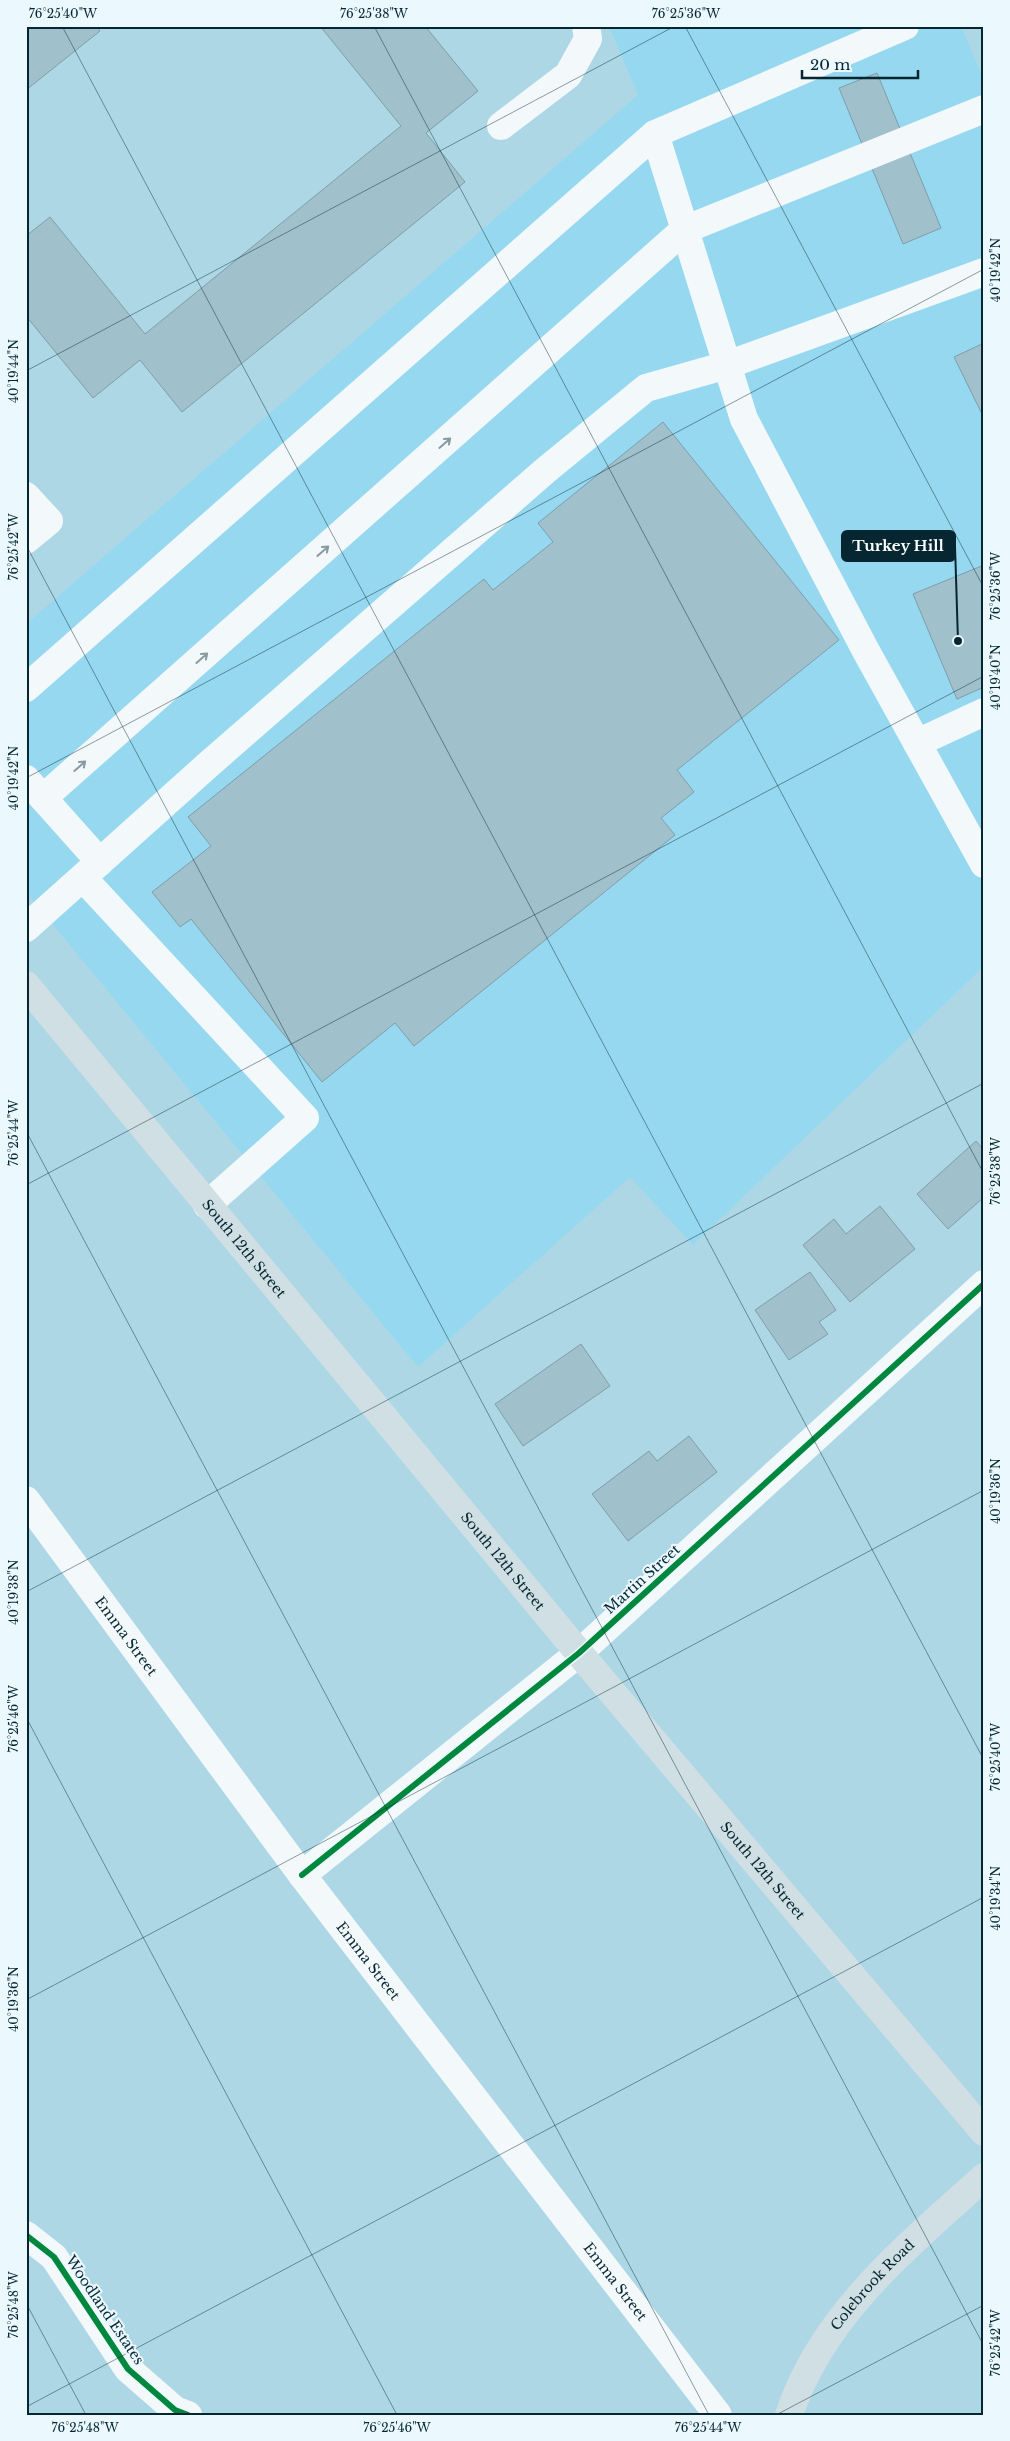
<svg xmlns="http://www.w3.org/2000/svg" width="1010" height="2441" font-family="'Libre Baskerville',serif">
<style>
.built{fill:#96d8ef}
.building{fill:#a0c0cc;stroke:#7d9eaa}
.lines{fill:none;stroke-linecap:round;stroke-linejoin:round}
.minor{stroke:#f3f9fb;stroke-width:28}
.major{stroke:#d0dfe3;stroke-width:28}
.cycleway-casing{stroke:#ebf9fe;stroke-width:9}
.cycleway{stroke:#00873e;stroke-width:6}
.oneway{stroke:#889aa0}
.ticks{fill:none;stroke:#062731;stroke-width:1;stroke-opacity:0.45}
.labels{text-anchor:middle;stroke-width:4;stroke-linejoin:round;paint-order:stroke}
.street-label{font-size:14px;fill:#062731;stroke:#ebf9fe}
.leader{fill:none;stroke:#062731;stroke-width:2}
.callout-dot{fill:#062731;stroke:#ebf9fe;stroke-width:2}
.callout{fill:#062731;stroke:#062731;stroke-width:2}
.callout-label{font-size:15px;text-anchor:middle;font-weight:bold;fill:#fff}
.neatline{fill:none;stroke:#062731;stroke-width:2}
.ticks-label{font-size:12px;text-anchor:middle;fill:#062731}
</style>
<rect width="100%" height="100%" fill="#aed7e6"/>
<path class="built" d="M609,26h352l23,54v886l-291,279 -63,-68 -212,190 -392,-475v-268l612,-529z"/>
<path class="building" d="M26,26h70l4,5 -74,59z
M320,26h105l53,65 -52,42 39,49 -283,230 -42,-52 -47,38 -67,-82v-80l24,-19 95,117 256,-208z
M877,73l64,155 -38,16 -64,-156z
M984,343v70l-2,1 -28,-57z
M663,422l176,218 -162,130 17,22 -33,26 14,17 -261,211 -19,-23 -73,59 -131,-163 -11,8 -28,-35 59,-46 -23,-29 296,-238 9,11 60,-48 -15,-19z
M984,565v122l-27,12 -44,-105z
M976,1141l8,9v47l-36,32 -31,-35z
M880,1206l35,43 -65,53 -47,-57 31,-26 12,15z
M810,1272l26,38 -17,12 9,12 -39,26 -34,-50z
M581,1344l29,42 -87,60 -28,-42z
M689,1436l28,36 -89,69 -36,-47 57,-43 8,10z"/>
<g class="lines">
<g class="minor">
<path d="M501,126l67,-51 20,-36 -2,-13"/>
<path d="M655,134l89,285 122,232 118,213"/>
<path d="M26,496l23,25 -23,19"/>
<path d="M26,688l629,-554 250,-108"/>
<path d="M917,743l67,-31"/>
<path d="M26,779l74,83"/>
<path d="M43,798l641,-568 300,-121"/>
<path d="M83,878l222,240 -98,87"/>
<path d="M26,928l183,-164 337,-294 100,-82 81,-23 257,-93"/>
<path id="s1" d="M26,1500l276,375 416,540"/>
<path d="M302,1875l277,-222 405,-369"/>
<path d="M26,2235l28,22 74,112 47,41 13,5"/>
</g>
<g class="major">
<path id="s2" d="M26,985l553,668 405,479"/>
<path id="s3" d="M789,2415c33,-101 119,-169 195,-238"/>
</g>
<defs>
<path id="cycleway" d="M302,1875l277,-222 405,-369
M26,2235l28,22 74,112 47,41 13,5"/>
</defs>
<use href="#cycleway" class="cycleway-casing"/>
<use href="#cycleway" class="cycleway"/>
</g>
<defs><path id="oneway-shaft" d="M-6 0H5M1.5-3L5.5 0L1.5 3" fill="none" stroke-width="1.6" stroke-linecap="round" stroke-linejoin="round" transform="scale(1.25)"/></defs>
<g class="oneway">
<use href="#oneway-shaft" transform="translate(445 443) rotate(-41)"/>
<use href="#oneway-shaft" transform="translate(323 551) rotate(-41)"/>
<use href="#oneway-shaft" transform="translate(202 658) rotate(-41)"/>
<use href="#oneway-shaft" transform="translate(80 766) rotate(-41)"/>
</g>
<path class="ticks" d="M62,26l922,1734M374,26l610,1148M685,26l299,562M26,371l649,-345M26,545l958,1801M26,778l958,-509M26,1131l683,1284M26,1185l958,-509M26,1592l958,-509M26,1717l371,698M26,2000l958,-510M26,2303l60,112M26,2407l958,-510M776,2415l208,-110"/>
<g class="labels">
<g class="street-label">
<text dy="5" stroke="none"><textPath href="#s2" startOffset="342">South 12th Street</textPath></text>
<text dy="5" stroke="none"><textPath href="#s2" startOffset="748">South 12th Street</textPath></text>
<text transform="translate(642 1579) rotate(-42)" y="5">Martin Street</text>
<text dy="5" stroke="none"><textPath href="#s1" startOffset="169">Emma Street</textPath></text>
<text dy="5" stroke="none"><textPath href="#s2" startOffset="1152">South 12th Street</textPath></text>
<text dy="5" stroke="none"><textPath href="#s1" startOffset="574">Emma Street</textPath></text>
<text dy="5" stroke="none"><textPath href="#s1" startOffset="979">Emma Street</textPath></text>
<text dy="5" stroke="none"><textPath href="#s3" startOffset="156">Colebrook Road</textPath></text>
<text transform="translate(105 2310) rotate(56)" y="5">Woodland Estates</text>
</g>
</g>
<path class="leader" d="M958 641L955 546"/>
<circle class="callout-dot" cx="958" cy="641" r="5"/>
<rect class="callout" x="842" y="531" width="113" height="30" rx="5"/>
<g class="callout-label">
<text x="898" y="551">Turkey Hill</text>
</g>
<rect width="1010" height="2441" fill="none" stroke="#ebf9fe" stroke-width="55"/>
<path d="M802 70v8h116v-8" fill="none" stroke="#062731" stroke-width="2.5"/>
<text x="810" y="70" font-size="15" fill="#062731" stroke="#ebf9fe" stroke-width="4" paint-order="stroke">20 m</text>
<rect x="28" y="28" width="954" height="2386" class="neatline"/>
<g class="ticks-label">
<text x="63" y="18">76°25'40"W</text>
<text x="374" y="18">76°25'38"W</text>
<text x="686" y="18">76°25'36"W</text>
<text transform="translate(996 270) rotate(-90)" y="4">40°19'42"N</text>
<text transform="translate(14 371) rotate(-90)" y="4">40°19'44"N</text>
<text transform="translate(14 547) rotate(-90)" y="4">76°25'42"W</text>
<text transform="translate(996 586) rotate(-90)" y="4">76°25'36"W</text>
<text transform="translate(996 677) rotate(-90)" y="4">40°19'40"N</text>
<text transform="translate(14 778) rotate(-90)" y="4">40°19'42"N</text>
<text transform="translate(14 1133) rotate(-90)" y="4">76°25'44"W</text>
<text transform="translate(996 1171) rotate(-90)" y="4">76°25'38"W</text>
<text transform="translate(996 1491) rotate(-90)" y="4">40°19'36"N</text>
<text transform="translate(14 1592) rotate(-90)" y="4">40°19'38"N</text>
<text transform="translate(14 1719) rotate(-90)" y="4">76°25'46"W</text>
<text transform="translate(996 1757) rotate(-90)" y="4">76°25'40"W</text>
<text transform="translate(996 1898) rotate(-90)" y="4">40°19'34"N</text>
<text transform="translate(14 1999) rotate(-90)" y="4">40°19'36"N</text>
<text transform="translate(14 2305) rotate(-90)" y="4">76°25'48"W</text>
<text transform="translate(996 2343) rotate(-90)" y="4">76°25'42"W</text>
<text x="85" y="2432">76°25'48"W</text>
<text x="397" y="2432">76°25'46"W</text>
<text x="708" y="2432">76°25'44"W</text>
</g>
</svg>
